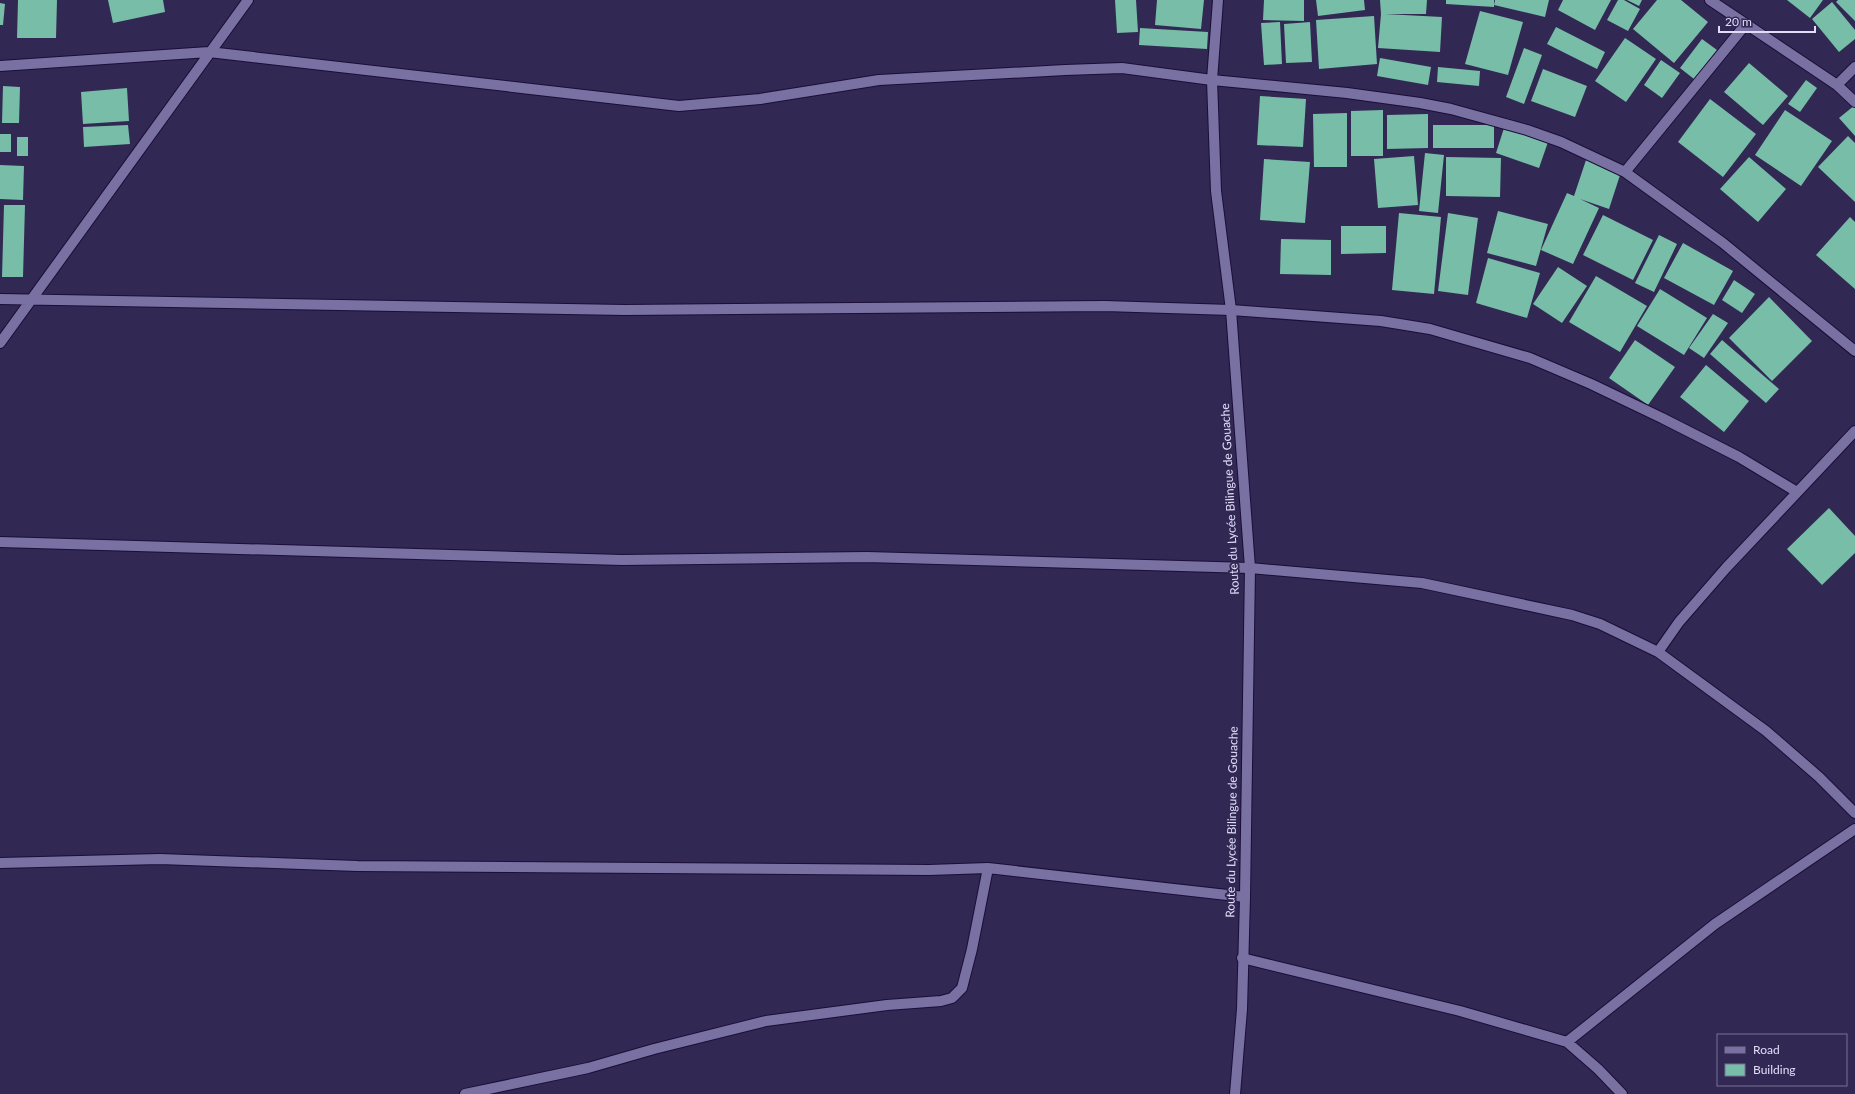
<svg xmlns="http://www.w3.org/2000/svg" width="1855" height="1094" font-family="Lato,sans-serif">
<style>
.building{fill:#78bda7}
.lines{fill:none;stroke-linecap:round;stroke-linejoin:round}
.street-casing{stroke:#1b0e38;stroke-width:12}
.secondary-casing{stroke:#1b0e38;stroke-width:12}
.street{stroke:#7a71a3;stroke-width:10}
.secondary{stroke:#7a71a3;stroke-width:10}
.labels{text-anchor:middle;stroke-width:4;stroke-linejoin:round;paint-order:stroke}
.street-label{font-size:12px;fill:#e1ddf9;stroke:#322854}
</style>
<rect width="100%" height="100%" fill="#322854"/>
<path class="building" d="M18,0h39l-1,38h-39z
M108,0h55l2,12 -52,11z
M1115,0h21l2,32 -21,1z
M1157,0h47l-3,29 -46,-4z
M1264,0h40v21l-41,-1z
M1316,0h48l1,10 -47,6z
M1380,0h47l-1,14h-41l57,3 -2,35 -62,-4 3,-34z
M1446,0h48v5l1,-5h54l-4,17 -51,-12v2l-48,-3z
M1563,0h48l-16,30 -37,-20z
M1618,0h6l16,9 -12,22 -21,-11z
M1627,0h15l-3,6z
M1657,0h24l27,22 -34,41 -41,-34z
M1787,0h36l-13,18z
M1838,0h17v21l-19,-19z
M1832,2l23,28v9l-16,13 -27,-33z
M0,3l5,1 -2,21h-3z
M1480,11l43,11 -15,53 -43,-11z
M1374,16l3,48 -58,5 -3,-49z
M1280,22l2,42 -18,1 -3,-42z
M1310,22l2,40 -26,1 -2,-39z
M1556,27l49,25 -8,17 -50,-25z
M1140,28l68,4 -1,17 -68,-4z
M1625,38l31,21 -30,43 -31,-21z
M1702,39l15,11 -23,29 -14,-11z
M1524,48l18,7 -18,49 -18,-7z
M1380,58l51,9 -3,18 -51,-9z
M1661,60l19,13 -18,25 -18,-13z
M1749,63l39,33 -25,29 -39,-33z
M1438,67l42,4 -1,15 -42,-4z
M1543,69l44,17 -12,31 -44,-16z
M1806,80l11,8 -17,24 -12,-8z
M3,86l17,1 -1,36h-17z
M127,88l2,33 -46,3 -2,-32z
M1260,96l46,3 -3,48 -46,-2z
M1710,99l46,35 -33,43 -45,-35z
M1855,105v31l-16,-18z
M1383,110v46h-32v-45z
M1785,110l47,31 -31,45 -46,-31z
M1347,113v54h-33l-1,-53z
M1428,114v34l-41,1v-34z
M128,125l2,19 -46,3 -1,-20z
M1433,125h61v23h-61z
M1504,128l44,14 -9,26 -43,-15z
M0,134h11v18h-11z
M1848,136l7,7v59l-37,-35z
M17,137h11v19h-11z
M1425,153l19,2 -6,58 -19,-2z
M1414,156l4,49 -40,3 -4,-49z
M1446,157l55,1 -1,39 -54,-1z
M1749,157l37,32 -28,33 -38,-33z
M1264,159l46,3 -5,61 -45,-3z
M1586,160l35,12 -12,37 -29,-10 19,9 -26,56 -32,-14 26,-57 7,3z
M0,165l24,1 -1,34 -23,-1z
M4,205h21l-2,72h-21z
M1498,211l50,13 -12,42 -49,-13z
M1399,213l42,4 -7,77 -42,-4z
M1448,213l30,5 -10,77 -30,-4z
M1603,215l50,25 -20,40 -50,-25z
M1850,217l5,5v67l-39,-34z
M1341,226h45v27l-45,1z
M1659,235l18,9 -23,48 -19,-9z
M1281,239l50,1v35l-51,-1z
M1683,243l50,28 -19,34 -50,-27z
M1488,258l52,15 -13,45 -51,-15z
M1558,267l29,19 -25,37 -29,-19z
M1596,276l51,30 -27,46 -51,-30z
M1734,280l21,14 -13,19 -20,-13z
M1660,289l47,29 -23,37 -47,-29z
M1769,297l43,44 -40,40 -43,-43z
M1713,314l15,9 -24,35 -15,-10z
M1635,340l40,27 -27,38 -39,-27z
M1722,340l57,49 -13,14 -56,-49z
M1706,365l43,36 -25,31 -44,-35z
M1829,508l26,28v17l-33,32 -35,-36z"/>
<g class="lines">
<defs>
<path id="street" d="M1710,0l127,85 18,17
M0,66l209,-14 470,54 81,-7 119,-19 186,-10 57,-2 90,12 135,13 73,10 31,6 76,21 34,12 64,30 98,71 132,108
M1837,85l18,-18
M1625,172l121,-148
M0,299l625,11 480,-4 126,4 150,11 49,8 100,29 61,26 71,34 77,39 58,35
M0,343l248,-343
M0,542l622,18 245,-3 383,11 172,15 150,32 28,9 58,28 108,79 53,46 36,36
M1658,652l21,-30 47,-54 129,-137
M0,863l160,-4 197,7 572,4 59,-2 257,29
M1242,958l218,53 107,31 31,27 24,25
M1567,1042l148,-118 140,-95
M465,1094l123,-26 66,-19 112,-28 121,-16 54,-4 11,-3 10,-10 10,-39 16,-81"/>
<path id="secondary" d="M1218,0l-6,80 4,111 15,119 19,258 -5,329 -3,112 -7,85"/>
</defs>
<use href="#street" class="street-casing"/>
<use href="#secondary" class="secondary-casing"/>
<use href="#street" class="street"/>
<use href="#secondary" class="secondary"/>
</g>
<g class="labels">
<g class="street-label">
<text transform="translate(1230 499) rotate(-93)" y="4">Route du Lycée Bilingue de Gouache</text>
<text transform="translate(1232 822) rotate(-89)" y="4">Route du Lycée Bilingue de Gouache</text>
</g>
</g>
<rect x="1717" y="1034" width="130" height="52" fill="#322854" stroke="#787096"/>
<rect x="1725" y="1047" width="20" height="6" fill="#7a71a3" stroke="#787096"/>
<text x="1753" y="1054" font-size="12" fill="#e1ddf9">Road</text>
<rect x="1725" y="1064" width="20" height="12" fill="#78bda7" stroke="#787096"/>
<text x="1753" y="1074" font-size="12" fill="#e1ddf9">Building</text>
<path d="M1719 26v6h96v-6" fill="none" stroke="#e1ddf9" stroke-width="2"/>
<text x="1725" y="26" font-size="12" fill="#e1ddf9" stroke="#322854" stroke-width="3" paint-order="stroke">20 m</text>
</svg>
